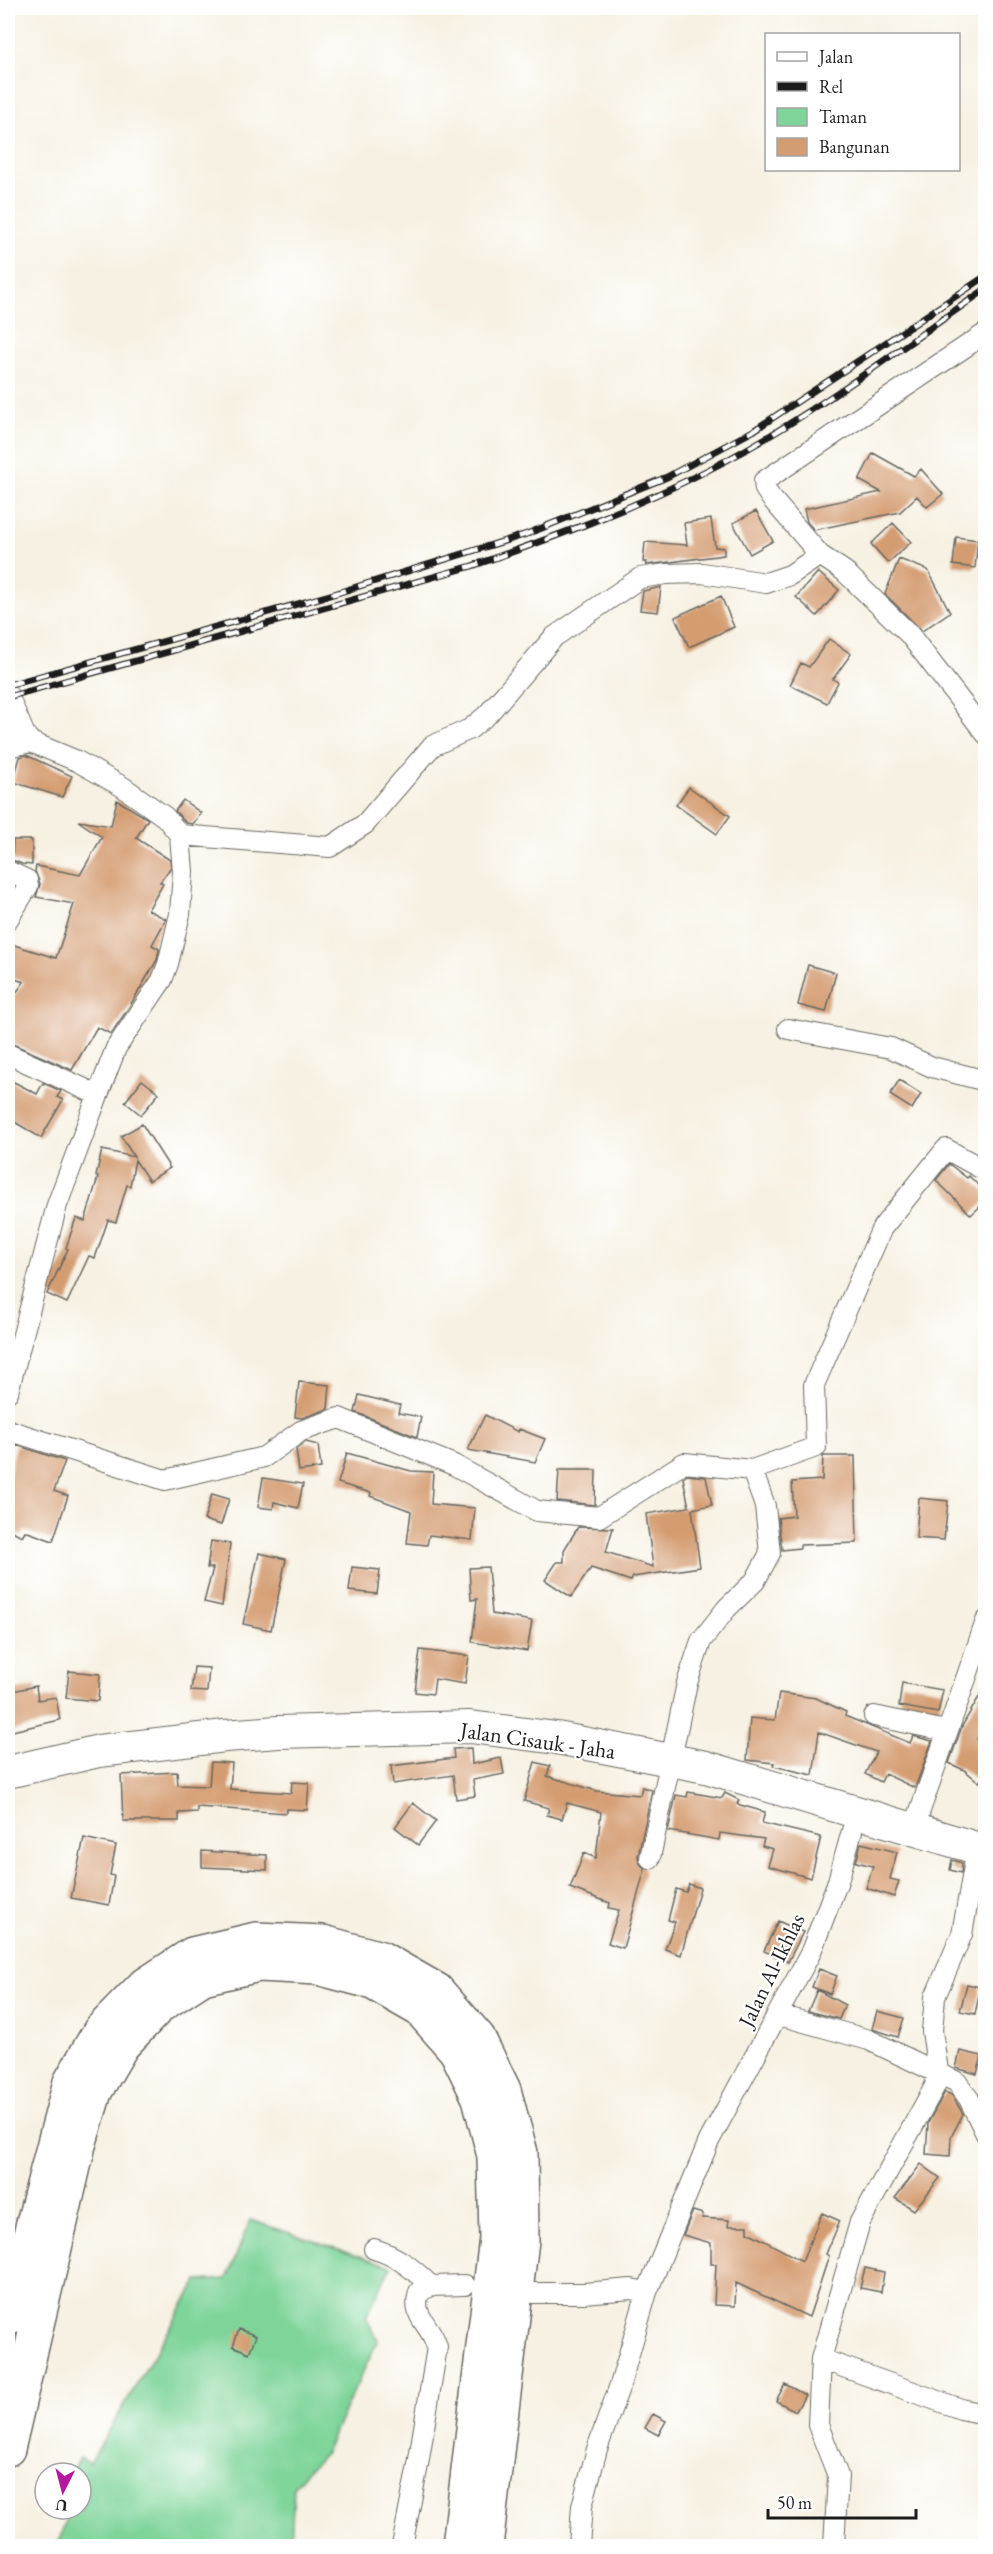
<svg xmlns="http://www.w3.org/2000/svg" width="993" height="2554" font-family="'EB Garamond',serif">
<style>
.green{fill:#7ed499;stroke:#4d785a;stroke-width:1.5}
.building{fill:#d49c71}
.lines{fill:none;stroke-linecap:round;stroke-linejoin:round}
.minor-casing{stroke:#686761;stroke-width:22}
.primary-casing{stroke:#686761;stroke-width:34}
.motorway-casing{stroke:#686761;stroke-width:36}
.minor{stroke:#fff;stroke-width:20}
.primary{stroke:#fff;stroke-width:32}
.motorway{stroke:#fff;stroke-width:33}
.rail-casing{stroke:#1c1c1c;stroke-width:7}
.rail{stroke:#fff;stroke-width:4.5;stroke-dasharray:14;stroke-linecap:butt}
.labels{text-anchor:middle;stroke-width:4.5;stroke-linejoin:round;paint-order:stroke}
.street-label{font-size:22px;fill:#1c1c1c;stroke:#fff}
</style>
<rect width="100%" height="100%" fill="#fff"/>
<filter id="ink" filterUnits="userSpaceOnUse"><feTurbulence type="fractalNoise" baseFrequency=".0167" numOctaves="2"/><feDisplacementMap in="SourceGraphic" scale="12" xChannelSelector="R" yChannelSelector="G"/><feConvolveMatrix kernelMatrix="1 2 1 2 8 2 1 2 1" color-interpolation-filters="sRGB"/></filter>
<filter id="wash" filterUnits="userSpaceOnUse"><feTurbulence type="fractalNoise" baseFrequency=".008" numOctaves="4" result="noise"/><feDisplacementMap in="SourceGraphic" scale="24" xChannelSelector="R" yChannelSelector="G"/><feGaussianBlur stdDeviation="1.35" result="paint"/><feColorMatrix in="noise" values="0 0 0 0 0 0 0 0 0 0 0 0 0 0 0 0 0 1.4 0 .05"/><feComposite in="paint" operator="in"/></filter>
<g filter="url(#wash)">
<rect width="100%" height="100%" fill="#f6f1e2"/>
<path class="green" d="M250,2220l141,46 -25,51 12,23 -53,112 -31,33 -3,61h-234l10,-28 -19,-9h33v-36h-10l9,-15 10,5 108,-182 29,-2z"/>
<g id="blocks">
<path class="building" d="M873,453l41,23 7,-7 22,25 -16,13 -10,-11 -17,16 -86,18 -7,-8 -3,-13 77,-17 -22,-12z
M756,511l17,30 -23,13 -17,-31z
M711,519l4,28 9,1v7l-78,10 1,-3h-4l2,-20 42,3 -3,-22z
M893,523l18,19 -23,21 -17,-19z
M956,537l22,3 -3,28 -22,-3z
M899,559l29,11 22,42 -28,19 -37,-37z
M818,572l21,18 -22,26 -21,-19z
M661,587l-3,25 -18,-2 3,-19z
M721,596l13,31 -45,20 -14,-30z
M829,639l22,15 -18,25 5,3 -11,21 -37,-18 11,-22 8,4z
M26,755l46,21 -10,21 -49,-15 7,-25z
M689,787l41,29 -13,18 -41,-29z
M117,800l31,19 -12,19 34,22 1,7 -11,15 3,2 -15,26 18,9 -14,26 7,4 -2,11 -26,44 -20,30 -14,-7 -25,43 -64,-28v-38l16,-22 -16,-5v-13l6,-19 42,13 18,-54 -38,-7 4,-13 -5,-13 1,-5 44,9 22,-38 -24,-16 33,5z
M183,800l18,13 -8,11 -7,-1 -11,-12z
M13,840h19v25l-10,-1 -10,-4z
M808,965l28,8 -10,39 -28,-7z
M142,1080l17,13 -18,22 -16,-13z
M899,1080l22,14 -9,15 -22,-14z
M12,1081l25,13 6,-11 18,8 -4,6 6,3 -22,38 -33,-20v-28z
M142,1124l28,44 -21,13 -14,-21 -5,26 -3,-1 -11,37 -8,-2 -13,38 -6,-2 -22,47 -20,-9 21,-45 -2,-1 10,-30 9,3 13,-44 -2,-1 6,-26 32,7 -13,-21z
M949,1164l18,14 2,-2 17,17v8l-15,14 -35,-35z
M299,1382l31,3 -2,24 -26,9 -7,-1z
M359,1395l41,10 -2,8 23,4 -4,20 -62,-25z
M485,1415l33,17 1,-3 26,10 -10,23 -67,-12z
M306,1442l12,3 3,23 -22,3 -3,-22z
M16,1445l49,16 -11,30 14,5 -15,45 -28,-10 -3,5 -14,-7v-51z
M347,1453l64,18 22,1 -2,32 44,4 -3,32 -43,-5 -2,10 -20,-2 4,-32 -41,-15 1,-3 -33,-10z
M823,1456h32l2,87 -57,2v3l-18,2 -4,-32 16,-2 -2,-34 30,-2z
M559,1470h37l-1,35 -38,-4z
M687,1475l19,2 6,28 -20,4 8,58 -67,10 -2,4 -40,-13 -20,29 -26,-17 12,-18h7v-12l14,-23 35,1 -7,24 47,15 -7,-53 43,-7 -6,-29z
M263,1478l40,6 -5,24 -24,-6 -1,7 -15,-2z
M212,1494l17,5 -8,26 -17,-5z
M919,1498l29,3 -4,39 -28,-2z
M211,1541l19,3 -8,62 -18,-4 9,-34h-6z
M259,1553l27,6 -15,71 -28,-6z
M352,1567l28,3 -3,24 -28,-3z
M488,1567l4,47 40,7 -5,30 -55,-9 5,-43 -6,1 -2,-32z
M420,1650l49,6 -4,28 -30,-5 -2,15 -18,-2z
M194,1667l15,1 -2,24 -16,-1z
M69,1671l31,3 -2,27 -32,-3z
M902,1683l41,7 -5,23 -39,-7z
M986,1685v39l-9,15 9,7v28l-7,8 -15,-12 -15,-7 13,-37z
M36,1686l2,14 18,-3 4,23 -52,12v-40z
M779,1693l37,5 30,14 -1,4 65,27 3,-7 19,5 -17,47 -30,-14 -4,8 -16,-8 11,-22 -57,-20 -6,43 -40,-9 1,-3 -27,-3 3,-42 25,2z
M471,1748l1,16 29,-6 3,16 -31,6 2,16 -19,3 -3,-24 -60,9 -2,-18 63,-8 -1,-9z
M211,1762l21,1 -2,26 61,4 1,-11 17,1 -2,27 -21,-1v4l-89,-6v5l-18,1v8h-56l-2,-46 56,-3 1,13 31,1z
M535,1762l15,4 -3,10 50,15 43,4 2,-8 10,3 -14,66 1,6 6,7 -22,79 -15,-5 11,-33 -10,-2 1,-5 -40,-15 14,-35 12,5 5,-46 -34,-9 -5,16 -15,-4 2,-7 -25,-7z
M688,1792l34,6 3,-5 14,7 -2,4 28,8 -3,11 59,14 -10,41 -43,-12 5,-17 -11,-3 2,-7 -44,-6 -1,7 -51,-9 8,-36 11,2z
M413,1803l23,18 -18,24 -23,-18z
M84,1838l32,7 -6,30 4,1 -5,29 -38,-7z
M861,1843l36,9 -7,27 9,2 -5,16 -28,-9 7,-22 -17,-4z
M202,1851l65,4v15l-65,-3z
M952,1860l10,3 -1,10 -11,-3z
M689,1884l11,4 -19,67 -16,-6 10,-27 -7,-2 8,-31 10,3z
M778,1921l25,11 -15,30 -24,-11z
M819,1969l18,7 -7,18 -18,-7z
M967,1984l14,3 -6,27 -15,-3z
M817,1990l28,15 -6,14 -31,-8z
M877,2011l27,7 -6,19 -26,-8z
M960,2051l22,5 -5,18 -21,-6z
M945,2092l7,3 11,19 -12,23 -1,19 -24,-2 2,-31z
M921,2164l19,14 -26,32 -19,-12z
M693,2211l10,3 -1,4 27,2 -1,6h20v6l54,29 20,-48 18,8 -14,33 3,2 -20,61 -73,-34 -1,23 -21,-1 2,-41h-5v-21l-28,-8z
M865,2268l19,4 -3,20 -21,-4z
M239,2329l17,7 -7,17 -16,-7z
M785,2384l20,11 -9,16 -20,-10z
M653,2414l13,7 -8,14 -13,-7z"/>
</g>
</g>
<g filter="url(#ink)">
<use href="#blocks" fill-opacity="0" stroke="#686761" stroke-width="1.5"/>
<g class="lines">
<defs>
<path id="minor" d="M820,555l-49,-57 -6,-9 -1,-8 222,-148
M8,695l17,40 6,7 46,19 46,26 42,30 15,18 3,37 -3,42 -12,50 -6,16 -46,68 -18,47 -41,110 -49,187
M8,747l23,-5
M180,835l150,12 35,-23 67,-78 38,-17 17,-14 67,-78 86,-59 26,-4 36,-1 64,10 24,-8 30,-20 24,16 65,63 77,100
M8,871l19,9 1,6 -20,33
M788,1029l103,19 41,19 54,14
M8,1054l90,41
M8,1430l157,50 99,-23 37,-26 38,-13 115,47 83,46 62,6 85,-54 68,7 64,-23 -2,-62 68,-157 64,-79 40,22
M874,1716l72,15
M914,1828l72,-207
M650,1858l37,-175 14,-42 26,-33 28,-27 15,-28 -5,-47 -13,-36
M779,2015l90,25 88,42 12,17 17,35
M374,2249c24,7 39,20 57,37
M533,2293h51l47,-4 16,3
M821,2359l140,50 14,3 11,-2
M402,2546l16,-81 19,-118c-6,-24 -26,-28 -18,-55l12,-6 34,-1
M579,2546l3,-40 15,-57 23,-64 27,-93 62,-151 101,-187 28,-73 19,-68
M834,2546l4,-70 -20,-51 3,-66 39,-137 75,-136 3,-15 -6,-40 3,-34 27,-63 15,-85"/>
<path id="primary" d="M8,1772l91,-21 126,-15 53,-4 192,-5 87,11 149,29 280,84"/>
<path id="motorway" d="M8,2319l62,-237 30,-52 43,-44 49,-32 64,-15 67,3 58,16 56,32 41,47 26,53 17,63 1,87 -36,306
M8,2449l71,-304 16,-53 27,-46 38,-40 43,-28 56,-13 59,3 53,14 49,28 36,41 23,47 15,58 2,82 -37,308"/>
</defs>
<use href="#minor" class="minor-casing"/>
<use href="#primary" class="primary-casing"/>
<use href="#motorway" class="motorway-casing"/>
<use href="#minor" class="minor"/>
<use href="#primary" class="primary"/>
<use href="#motorway" class="motorway"/>
<defs>
<path id="rail" d="M8,685l329,-92 190,-59 140,-57 86,-46 233,-155
M8,697l464,-131c80,-28 160,-57 236,-96 97,-49 188,-119 278,-181"/>
</defs>
<use href="#rail" class="rail-casing"/>
<use href="#rail" class="rail"/>
</g>
</g>
<g class="labels">
<g class="street-label">
<text transform="translate(538 1740) rotate(8)" y="8">Jalan Cisauk - Jaha</text>
<text transform="translate(771 1970) rotate(-64)" y="8">Jalan Al-Ikhlas</text>
</g>
</g>
<rect width="993" height="2554" fill="none" stroke="#fff" stroke-width="30"/>
<rect x="765" y="33" width="195" height="138" fill="#ffffff" stroke="#a4a4a4" stroke-width="1.5"/>
<rect x="777" y="52" width="30" height="9" fill="#ffffff" stroke="#a4a4a4" stroke-width="1.5"/>
<text x="819" y="63" font-size="18" fill="#1c1c1c">Jalan</text>
<rect x="777" y="82" width="30" height="9" fill="#1c1c1c" stroke="#a4a4a4" stroke-width="1.5"/>
<text x="819" y="93" font-size="18" fill="#1c1c1c">Rel</text>
<rect x="777" y="108" width="30" height="18" fill="#7ed499" stroke="#a4a4a4" stroke-width="1.5"/>
<text x="819" y="123" font-size="18" fill="#1c1c1c">Taman</text>
<rect x="777" y="138" width="30" height="18" fill="#d49c71" stroke="#a4a4a4" stroke-width="1.5"/>
<text x="819" y="153" font-size="18" fill="#1c1c1c">Bangunan</text>
<g transform="translate(63 2491) rotate(186)"><circle r="28" fill="#ffffff" stroke="#a4a4a4" stroke-width="1.5"/>
<path d="M0-4.5L10 22L0 15L-10 22Z" fill="#b5179e"/>
<text y="-9" font-size="16" font-weight="bold" text-anchor="middle" fill="#1c1c1c">U</text>
</g>
<path d="M768 2509v9h148v-9" fill="none" stroke="#1c1c1c" stroke-width="3"/>
<text x="777" y="2509" font-size="18" fill="#1c1c1c" stroke="#ffffff" stroke-width="4.5" paint-order="stroke">50 m</text>
</svg>
